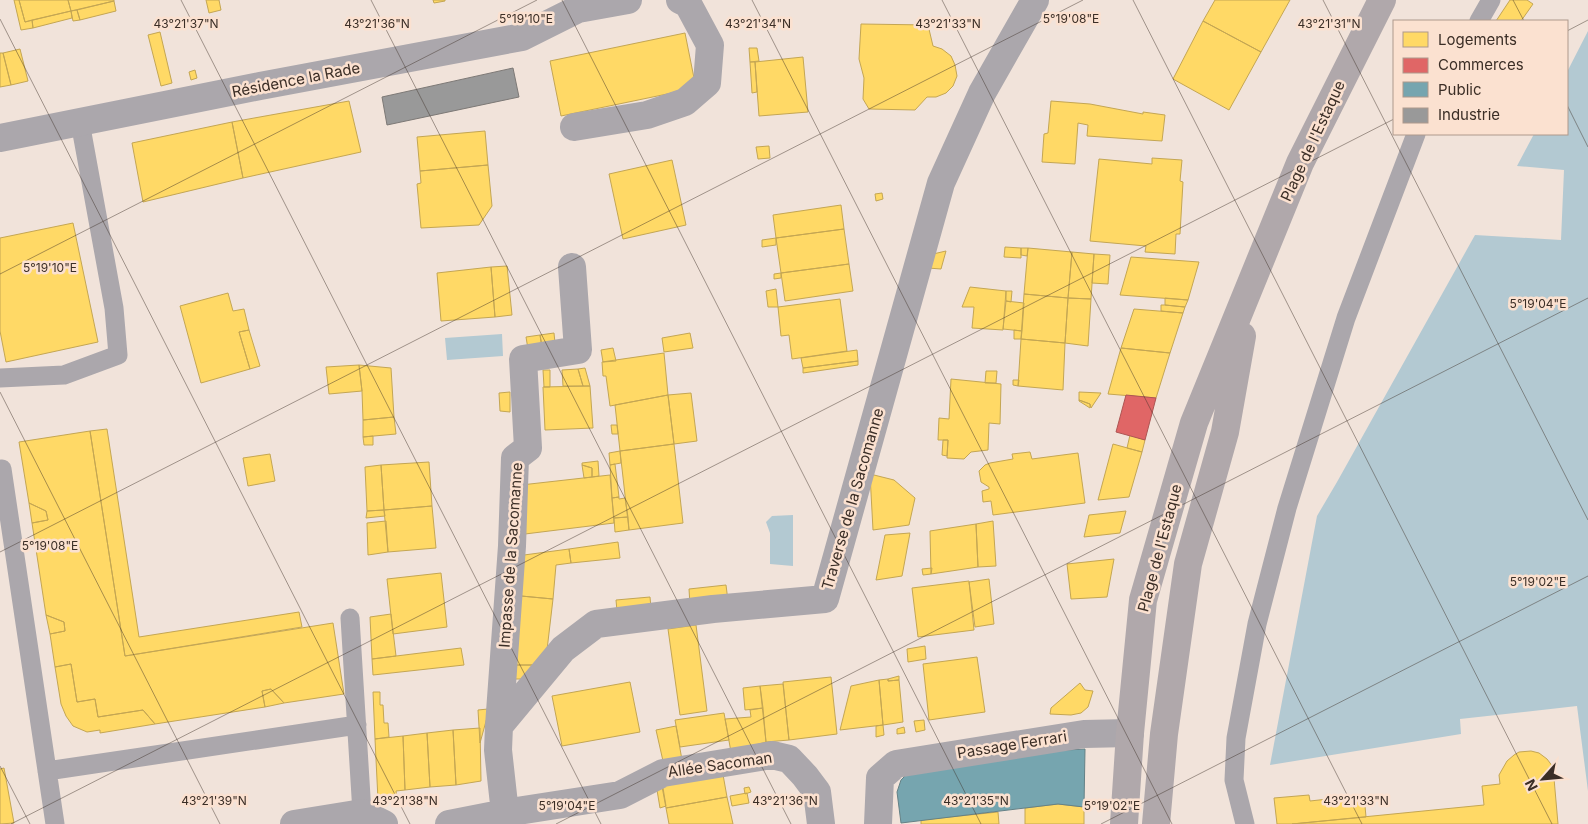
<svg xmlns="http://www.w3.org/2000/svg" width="1588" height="824" font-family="Inter,sans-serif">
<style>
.water{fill:#b3c9d2}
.homes{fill:#ffd966;stroke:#c4a653}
.shops{fill:#e06666;stroke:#ae5553}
.public{fill:#76a5af;stroke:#648186}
.industry{fill:#999;stroke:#7d7976}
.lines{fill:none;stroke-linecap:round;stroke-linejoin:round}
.lane{stroke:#aba7ac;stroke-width:19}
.street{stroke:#aba7ac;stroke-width:28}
.primary{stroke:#b0a8ab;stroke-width:28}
.ticks{fill:none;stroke:#3b2e26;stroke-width:1;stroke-opacity:0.45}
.labels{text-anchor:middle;stroke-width:5;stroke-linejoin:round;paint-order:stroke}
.street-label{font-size:15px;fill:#3b2e26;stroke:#fbe1d0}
.ticks-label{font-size:12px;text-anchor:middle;fill:#3b2e26;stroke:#fbe1d0;stroke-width:5;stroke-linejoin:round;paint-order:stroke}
</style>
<rect width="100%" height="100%" fill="#f1e3da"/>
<path class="water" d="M1588,31v760l-11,-85 -117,13 1,15 -191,31 47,-249 20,-34 138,-247 86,5 3,-70 -47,-4 17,-32h33v-62z
M502,334l1,22 -56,4 -2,-22z
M793,515v51l-23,-2v-31l-4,-11 6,-6z"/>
<path class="homes" d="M14,0h5l6,22 7,-2 1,8 -12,2z
M19,0h49l3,11 -46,11z
M68,0h46v1l-43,10z
M206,0h13l2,10 -12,3z
M433,0h12v1l-11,2z
M1215,0h75l-29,52 -58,-31z
M1510,0h17l6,4 -12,17h-25z
M114,1l2,10 -36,9 -3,-10z
M77,10l3,10 -7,1 -2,-10z
M71,11l1,7 -39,10 -1,-8z
M1203,21l58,31 -32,58 -56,-31z
M861,24l67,1 5,21 9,3 9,7 4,9 2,11 -4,10 -7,7 -10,4h-9l-12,13 -46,-1 -6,-10 1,-21 -5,-19z
M160,32l12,51 -11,3 -13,-51z
M685,33l11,55 -135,28 -11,-55z
M749,48h8l2,13 -9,1z
M20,49l8,32 -17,4 -8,-32z
M0,53h3l8,32 -11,2z
M803,57l5,55 -49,4 -4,-54z
M750,62h5l2,30 -5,1z
M195,70l2,8 -6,2 -2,-8z
M349,101l12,51 -118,26 -11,-56z
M1051,101l39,3 53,10v-2l22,3 -3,26 -75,-5 1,-11 -10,-2 -3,41 -33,-2 2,-28 4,-1z
M232,122l11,56 -100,24 -11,-59z
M485,131l3,34 -68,6 -3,-34z
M769,146l1,12 -12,1 -2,-12z
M1152,158l30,2 -2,21 3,1 -3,52h-4l-1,20 -30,-2 1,-6 -56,-5 9,-82 53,5z
M672,160l14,65 -63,14 -14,-65z
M488,165l4,41 -13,19 -58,3 -4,-44 4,-1 -1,-12z
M882,193l1,6 -7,2 -1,-7z
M841,205l3,24 -68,9 -3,-23z
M73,223l25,119 -92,20 -6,-31v-93z
M844,229l5,35 -68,9 -5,-35z
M776,238v7l-14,2v-7z
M1005,247l16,1v10l-17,-1z
M1021,248h7l-1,8 -6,-1z
M1028,248l44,4 -4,46 -44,-4z
M946,251l-5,18 -13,-1 5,-14z
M1072,252l22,2 -3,45 -23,-1z
M1094,254l16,1 -2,29 -16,-1z
M1131,257l68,5 -11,38 -68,-5z
M849,264l4,27 -68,10 -4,-28z
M507,266l5,49 -17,2 -4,-50z
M491,267l4,50 -54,4 -4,-48z
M781,273v5l-7,1v-5z
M970,287l36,4 -3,39 -31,-2 2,-21h-12z
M776,289l2,18h-10l-2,-16z
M1006,291h6l-1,11 -5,-1z
M228,293l5,18 11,-2 5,21 -10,2 11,37 -49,14 -21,-77z
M1024,294l44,4 -3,45 -44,-4z
M1068,298l23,1 -3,47 -23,-3z
M1165,298l23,2 -3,7 -20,-2z
M840,299l7,52 -55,8 -3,-24 -8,1 -3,-29z
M1006,301l18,2 -2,28 -19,-2z
M1161,305h4l20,2 -2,6 -22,-2z
M1134,309l49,4 -13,40 -49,-5z
M249,330l11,36 -10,3 -11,-37z
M1014,330l8,1 -1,8h-7z
M554,333l1,10 -13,4 -2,-12z
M690,333l3,15 -29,4 -2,-14z
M540,335l2,12 -14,2 -2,-12z
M1021,339l44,4 -2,47 -45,-4z
M613,348l3,13 -13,1 -2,-12z
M1121,348l49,5 -14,45 -48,-4z
M857,350l1,11 -55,7 -2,-10z
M664,353l4,42 -58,11 -4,-30h-3l-1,-14z
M858,361v4l-55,8v-5z
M359,365l3,26 -33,3 -3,-27z
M359,365l32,3 3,49 -31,3 -1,-29z
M585,368l5,18h-7l-5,-17z
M578,369l5,17h-20l-1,-16z
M543,370h7v17h-6z
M986,371h11l-1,12h-11z
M951,379l50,5 -1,40 -11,-1 -1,27 -17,2 -7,7 -17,-1 1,-18h-10l1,-22 10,1z
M1013,380h6l-1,6 -5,-1z
M590,386l3,42 -48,2 -2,-43z
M510,392v20l-10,-1 -1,-18z
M1079,392l22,1 -10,15 -1,-4 -11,-4z
M691,393l6,48 -23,3 -6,-49z
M668,395l6,49 -54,7 -5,-46z
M1079,400l11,4v4l-11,-7z
M394,417l2,17 -33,3v-17z
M611,425h6l1,9h-6z
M107,429l32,208 160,-25 3,15 -177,29 -35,-225z
M90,431l35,225 208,-33 11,71 -60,9 -13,-14 -9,2 3,16 -110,17 -12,-14 -45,7 -3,-18 -18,3 -6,-38 -16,3 -5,-33 15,-3 -1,-9 -18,-7 -14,-92 16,-3 -2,-9 -17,-8 -10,-61z
M1130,435l15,5 -3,12 -15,-4z
M373,436v9h-9l-1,-8z
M943,440h5l-1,16 -5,-1z
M674,444l9,79 -54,7 -9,-79z
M1113,444l29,8 -13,45 -31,3z
M620,451l1,12 -11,2 -1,-12z
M1030,452l2,7 46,-6 7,50 -92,12 -2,-14 -8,1 -1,-11 7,-2v-2l-8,-5 -2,-11 6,-6 5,-2 23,-4 -1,-5z
M270,454l5,27 -27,5 -5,-28z
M598,461l1,15 -7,1v-9l-10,-3v-2z
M429,462l3,44 -48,4 -3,-45z
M615,464l4,33 -7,1 -2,-33z
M381,465l3,45 -17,1 -2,-44z
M582,465l10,3v9l-8,1z
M870,474l24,6 21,18 -6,27 -36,5z
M610,475l4,48 -89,11 -4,-49z
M619,497v2l6,-1 3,19 -14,1 -2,-20z
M29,503l17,8 2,9 -16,3z
M432,506l4,42 -48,4 -4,-42z
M384,510l1,6 -19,2 1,-7z
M1126,511l-6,22 -36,4 5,-22z
M628,517l1,13 -14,2 -1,-14z
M386,521l2,31 -20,3 -1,-32z
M993,521l3,45 -18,1 -2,-43z
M976,524l2,43 -47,7 -1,-43z
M910,533l-8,43 -26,4 9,-45z
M618,542l2,16 -49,5 -2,-14z
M569,549l2,14 -15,2 -3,34 -32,-3 3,-41z
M1114,559l-7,38 -36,2 -4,-35z
M932,568l-1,6 -8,1 -1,-6z
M441,573l6,54 -54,7 -6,-55z
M989,579l5,45 -19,3 -6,-45z
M969,581l5,49 -56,7 -6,-49z
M726,585l2,16 -38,4 -1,-16z
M521,596l32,3 -6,51 -9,15h-24z
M650,597l1,11 -34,3 -1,-11z
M391,614l5,42 -24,3 -2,-42z
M46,615l18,7 1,9 -15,3z
M696,625l11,86 -27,4 -12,-86z
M925,646l1,13 -18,3 -1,-13z
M461,648l3,17 -91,10 -1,-16z
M977,657l8,55 -56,8 -6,-56z
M71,664l6,38 18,-3 3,18 45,-7 12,14 -55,9v-3l-13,2 -14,-6 -7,-10 -5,-12 -6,-37z
M514,665h24l-10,14h-13z
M899,676v4l-11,1v-2z
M831,677l6,57 -48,6 -6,-58z
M888,679v2l11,-1 4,42 -20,3 -4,-45z
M879,680l4,45 -43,5 11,-44z
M630,682l10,50 -78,14 -10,-50z
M1080,683l5,7 8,1 -5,16 -7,6 -10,2 -21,-1 1,-6z
M783,684l6,56 -23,2 -6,-56z
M760,686l3,22 -18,2 -2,-22z
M271,689l13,14 -19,4 -3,-16z
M373,692h7v13h3l1,18h4l1,14 -14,2z
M763,708l3,34 -35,10 -6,-33 26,-2 -1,-7z
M488,709v5l-8,29 -2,-33z
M724,713l5,27 -49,7 -5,-27z
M924,720l1,10 -9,2 -2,-11z
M883,725l1,10 -8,2v-11z
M676,726l6,34 -19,1 -7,-31z
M904,727l1,6 -8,1v-5z
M480,728l1,53 -25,4 -3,-55z
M453,730l3,55 -26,2 -3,-54z
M427,733l3,54 -25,3 -2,-54z
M403,736l2,54 -9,1 1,7 -19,2 -3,-61z
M1531,751l8,2 8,6 6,8 5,57h-266l192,-19 -2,-19 18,-2 -1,-9 8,-14 7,-6 5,-3z
M4,768l10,55 -14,1v-55z
M722,769l5,28 -61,11 -5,-27z
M749,787l2,5 -6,2 -1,-6z
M663,788l3,18 -6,2 -3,-18z
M747,793l2,10 -17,3 -2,-10z
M1309,795l1,6 54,-6 2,22 -74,7h-15l-3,-26z
M727,797l6,27h-64l-3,-16z
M1058,804l26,3v17h-59v-16z
M998,812l1,12h-78v-4z"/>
<path class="shops" d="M1126,395l30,3 -11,42 -29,-8z"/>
<path class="public" d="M1085,749l-1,58 -26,-3 -157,19 -4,-31 4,-12 10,-10 137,-19z"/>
<path class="industry" d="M513,68l6,29 -132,28 -5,-28z"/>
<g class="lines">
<path class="lane" d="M1479,21l12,-21
M0,378l64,-3 54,-20 -4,-47 -34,-186
M2,469l53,355
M350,618l12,195
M47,771l310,-46
M1245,824l-11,-44 2,-42 21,-114 30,-116 59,-190 70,-184"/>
<path class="street" d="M578,9l50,-9
M574,127l73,-12 38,-13 22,-19 3,-38 -22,-41 -8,-4
M0,138l260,-52 262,-49 56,-28 4,-9
M499,726l13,-180 3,-88 13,-10 -5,-89 55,-9 -6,-83
M505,813l-7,-63 1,-24 64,-77 33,-25 117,-15 112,-10 116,-416 41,-90 53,-93
M294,824l68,-11 22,11
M449,824l56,-11 115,-18 43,-22 109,-18 17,4 16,17 12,16 4,32
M878,824l2,-46 16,-14 188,-30 46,-1"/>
<path class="primary" d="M1124,824l6,-91 13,-133 51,-177 106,-260 82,-163
M1156,824l8,-90 24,-170 37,-132 17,-96"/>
</g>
<path class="ticks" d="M181,0l420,824M371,0l420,824M562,0l419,824M752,0l420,824M942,0l420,824M1133,0l419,824M1323,0l265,520M1513,0l11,21M0,19l410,805M1567,31l21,-11M1567,105l21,42M0,274l537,-274M0,392l220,432M0,552l1083,-552M0,766l30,58M11,824l1383,-705M556,824l1032,-526M1101,824l487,-248"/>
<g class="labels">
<g class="street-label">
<text transform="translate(296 80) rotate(-11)" y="5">Résidence la Rade</text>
<text transform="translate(1313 141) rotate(-65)" y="5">Plage de l'Estaque</text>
<text transform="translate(853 499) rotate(-74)" y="5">Traverse de la Sacomanne</text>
<text transform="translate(1160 548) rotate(-75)" y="5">Plage de l'Estaque</text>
<text transform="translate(511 555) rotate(-86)" y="5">Impasse de la Sacomanne</text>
<text transform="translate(1012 745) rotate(-9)" y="5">Passage Ferrari</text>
<text transform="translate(720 765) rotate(-8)" y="5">Allée Sacoman</text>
</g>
</g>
<g class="ticks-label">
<text x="526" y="23">5°19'10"E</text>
<text x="1071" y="23">5°19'08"E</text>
<text x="186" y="28">43°21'37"N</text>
<text x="377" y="28">43°21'36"N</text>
<text x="758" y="28">43°21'34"N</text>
<text x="948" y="28">43°21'33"N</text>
<text x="1329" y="28">43°21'31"N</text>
<text x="50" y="272">5°19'10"E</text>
<text x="1538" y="308">5°19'04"E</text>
<text x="50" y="550">5°19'08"E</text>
<text x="1538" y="586">5°19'02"E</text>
<text x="214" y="805">43°21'39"N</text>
<text x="405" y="805">43°21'38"N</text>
<text x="785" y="805">43°21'36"N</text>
<text x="976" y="805">43°21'35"N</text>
<text x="1356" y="805">43°21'33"N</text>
<text x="567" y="810">5°19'04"E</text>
<text x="1112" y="810">5°19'02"E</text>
</g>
<rect x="1393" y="20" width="175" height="115" fill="#fbe1d0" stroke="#ae998c"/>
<rect x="1403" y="32" width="25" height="15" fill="#ffd966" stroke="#ae998c"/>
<text x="1438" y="45" font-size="15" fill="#3b2e26">Logements</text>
<rect x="1403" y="58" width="25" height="15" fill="#e06666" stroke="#ae998c"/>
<text x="1438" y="70" font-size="15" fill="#3b2e26">Commerces</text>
<rect x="1403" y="82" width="25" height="15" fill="#76a5af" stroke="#ae998c"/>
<text x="1438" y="95" font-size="15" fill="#3b2e26">Public</text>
<rect x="1403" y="108" width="25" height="15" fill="#999999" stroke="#ae998c"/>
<text x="1438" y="120" font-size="15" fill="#3b2e26">Industrie</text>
<g transform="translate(1543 779) rotate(243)" stroke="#fbe1d0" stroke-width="4" paint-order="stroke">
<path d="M0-4L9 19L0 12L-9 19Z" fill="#3b2e26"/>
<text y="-8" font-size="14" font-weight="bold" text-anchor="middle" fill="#3b2e26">N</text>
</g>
</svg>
